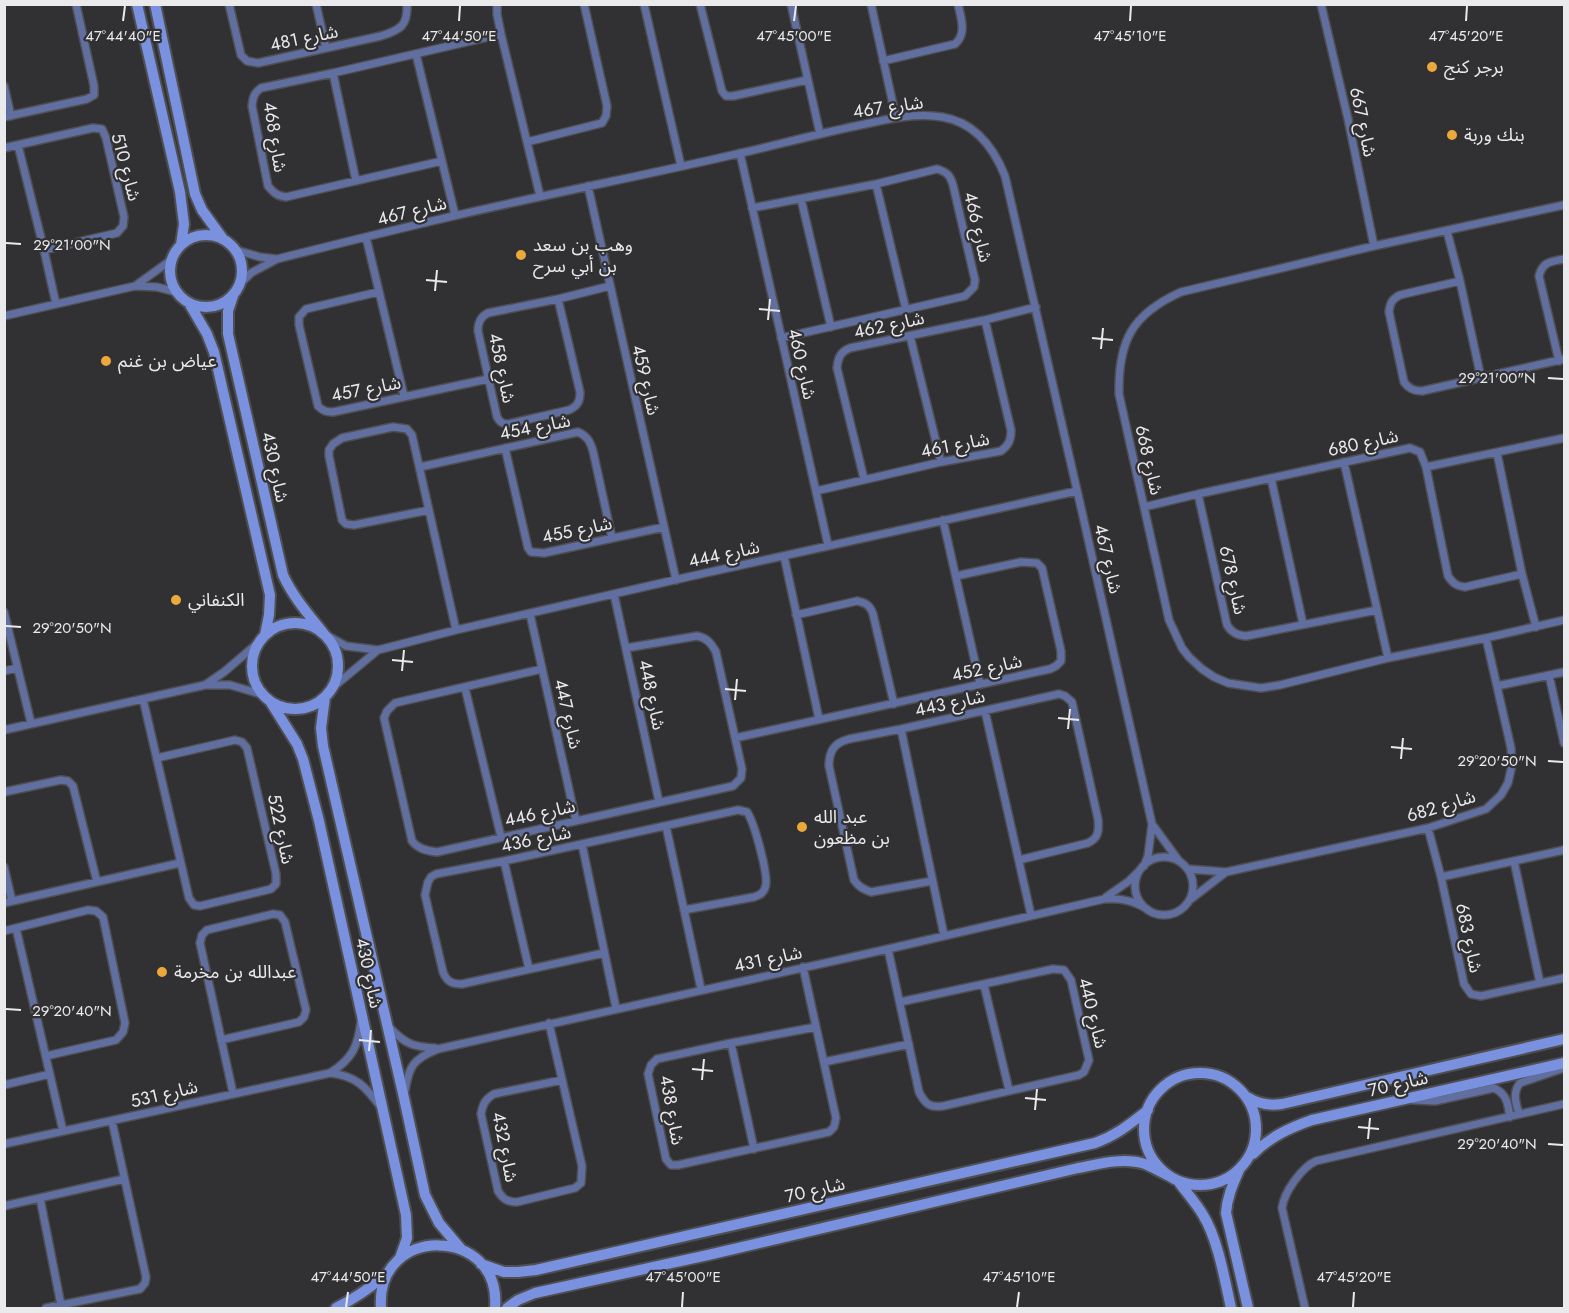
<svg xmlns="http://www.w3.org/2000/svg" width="1569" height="1313" font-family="Jost,'Noto Sans Arabic',sans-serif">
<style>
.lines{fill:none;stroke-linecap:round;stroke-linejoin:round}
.street-casing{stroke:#4f4f51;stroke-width:10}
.secondary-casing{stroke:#4f4f51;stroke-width:14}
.street{stroke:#606fa0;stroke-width:7}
.secondary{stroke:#7991de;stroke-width:10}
.ticks{fill:none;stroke:#eaeaec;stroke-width:2}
.poi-dot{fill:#eda83c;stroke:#313134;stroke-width:2}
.labels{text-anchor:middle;stroke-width:4.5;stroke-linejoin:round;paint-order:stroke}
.street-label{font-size:18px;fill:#eaeaec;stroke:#313134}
.poi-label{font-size:18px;fill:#eaeaec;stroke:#313134;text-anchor:start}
.ticks-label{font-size:15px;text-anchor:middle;fill:#eaeaec;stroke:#313134;stroke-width:4.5;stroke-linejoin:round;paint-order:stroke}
</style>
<rect width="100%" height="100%" fill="#313134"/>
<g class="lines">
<defs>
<path id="street" d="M229,4l12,51 6,6 11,2 123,-27c19,-6 27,-10 26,-32
M316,4l10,44
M497,4v10l4,20 39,162
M644,4l37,162
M700,4l22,87 4,5h7l74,-16
M791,4l29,130
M871,4l25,114
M1321,4l27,115 26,127
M416,54l39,161
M883,61l72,-17c12,-10 6,-26 3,-40
M333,73l23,108
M4,86l7,30
M4,117l83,-18 7,-4v-9l-18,-82
M527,142l75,-19 4,-7 1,-10 -23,-102
M18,145l26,105 12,54
M4,148l89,-20 9,1 4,9 18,79 -1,9 -6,7 -73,17
M740,153l88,392
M442,161l-156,36c-9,-1 -12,-4 -18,-11l-16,-80c1,-9 2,-13 9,-18l72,-15 168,-39
M876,184l30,126
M588,186l88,394
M801,199l30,128
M1564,205l-190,41 -193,46c-49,22 -63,49 -62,102l50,226 13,28 7,9 13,12 12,8 14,6 33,5 19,-3 108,-27 98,-20 78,-18
M752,208l124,-24 61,-15c10,3 13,6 16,16l22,95 -1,7 -9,9 -184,42
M1447,231l13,50 21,97
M366,237l38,159
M236,250l24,7 17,2
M1460,281l-60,14c-8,4 -10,8 -11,17l15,70c5,7 10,9 18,9l142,-32
M240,284l11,-11 26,-14c60,-15 120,-30 181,-44 94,-22 189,-40 283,-62 39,-9 77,-19 115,-27 28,-6 57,-14 86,-9 32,5 51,29 63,59l77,336 70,312 -4,32 -4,10
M135,286l36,-26
M378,292l-72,17 -7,8v8l19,81c5,5 8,6 15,6l155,-33
M558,299l22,93c0,9 -2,14 -11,18l-61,14c-6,0 -8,-2 -11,-7l-19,-86c0,-8 2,-14 10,-18l70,-14 52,-13
M4,316l131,-30 22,1 19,5
M910,336l31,126
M1559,361l-20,-85c4,-15 12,-14 25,-17
M505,448l23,100 3,4 13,1 120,-26
M1497,453l25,121 14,53
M1344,462l44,196
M420,467l158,-35c9,4 12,9 15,19l19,87
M1426,467l138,-29
M1271,478l32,146
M864,479l-27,-111c1,-10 3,-16 13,-20l135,-28 51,-13
M816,491l125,-29 60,-11c8,-6 10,-11 10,-21l-26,-110
M1198,494l29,131c5,8 10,10 19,11l131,-26
M1144,507l54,-13 212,-46 10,4 6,15 22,109c5,7 8,10 17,11l57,-13
M429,510l-75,15 -8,-1 -4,-4 -13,-64v-6l4,-6 9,-6 51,-11 14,2 5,6 44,195
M943,520l37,164
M784,556l35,163
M614,594l45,208
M4,612l27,111
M530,614l46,207
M796,615l61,-14c9,2 13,4 16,13l21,90
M326,635l20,11 32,4 78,-20 236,-54 385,-85
M542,669l-147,34 -8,8 -3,7 28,123c6,8 15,10 25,11l296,-66 8,-8 1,-9 -26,-117c-5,-9 -9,-14 -19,-16l-71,12
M4,671l13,-3
M1549,675l15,68
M205,685l19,-13 35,-30
M1497,686l67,-14
M465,688l36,149
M331,689l47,-39
M143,699l46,199 5,7 6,1 71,-17 5,-5v-10l-29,-126 -5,-6 -7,-2 -78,18
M985,711l46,204
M901,729l43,206
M4,730l201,-45h25l34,10
M735,738l315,-69 6,-3 5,-5v-10l-19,-83 -5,-5 -16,-1 -65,14
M4,792l57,-12 7,1 5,5 24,96
M1152,824l27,37
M666,826l35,163
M1428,828l13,49 23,107 7,10 10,2 83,-18
M582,844l34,164
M1135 886a29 29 0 1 1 58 0a29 29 0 1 1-58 0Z
M504,861l25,108
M1514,861l26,122
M4,867l8,34
M1188,869l38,3 202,-44 58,-19 15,-14 7,-12 4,-18 -1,-17 -25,-110
M1441,877l123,-27
M932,881l-61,11c-8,-3 -12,-5 -17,-12l-25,-114c0,-15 5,-23 20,-27l52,-10 158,-35 6,2 7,6 26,117c1,11 1,19 -10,24l-69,17
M1106,897l23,-16 8,-8
M1191,899l35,-27
M4,903l176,-40
M16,928l47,203
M4,931l84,-21 8,1 7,6 22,106 -2,9 -7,8 -70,16
M888,949l31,143c6,12 11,16 24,14l136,-31 5,-3 5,-12 -18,-80 -7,-10 -11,-1 -153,33
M604,953l-142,31c-10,0 -15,-2 -19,-12l-18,-77 3,-13 3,-5 5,-3 68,-13 234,-51 9,2c7,10 23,66 18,76 -2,6 -6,7 -11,9l-70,13
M803,967c11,51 22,101 33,151l-2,9 -5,5 -151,33h-7l-5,-6 -18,-85 3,-9 6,-6 74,-16 85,-16
M984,985l25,105
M549,1023l33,143 -1,17 -6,5 -58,14c-10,0 -14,-3 -19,-11l-17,-77c2,-10 4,-15 13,-20l68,-14
M390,1028c15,16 24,19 45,20
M221,1040l78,-18 5,-5 2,-7 -21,-88 -5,-7 -7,-1 -66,16 -5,5 -2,8 33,150
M731,1043l23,106
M824,1062l85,-18
M330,1073c26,3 35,13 50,33
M4,1085l46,-11
M405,1091c4,-25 8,-32 33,-42l450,-100 216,-50c16,-1 29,1 43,10
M1413,1100l22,1 59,-13c13,6 14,16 16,29
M1519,1114c-3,-11 -7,-21 1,-31l44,-15
M4,1144l326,-71c22,-14 28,-26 31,-52
M40,1198l21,107
M4,1206l120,-27
M46,1308l94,-19 5,-6 1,-6 -34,-156
M1305,1308l-23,-100c2,-16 20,-41 34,-47l248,-57"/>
<path id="secondary" d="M137,4l43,188 4,32 -3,21
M155,4l40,190 7,16 21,29
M170 271a36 36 0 1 1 72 0a36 36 0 1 1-72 0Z
M233,296l-5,15v23l55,241c10,22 26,40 41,59
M189,303l18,31 7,18 56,243 -1,20 -4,20
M252 666a43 43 0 1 1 86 0a43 43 0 1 1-86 0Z
M325,697l-4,31 2,18 81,352 21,97 14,28 22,26
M270,701l27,43 6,15 16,62 87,394 1,23 -7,20
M1144 1129a56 56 0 1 1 112 0a56 56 0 1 1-112 0Z
M1247,1097c11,7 22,9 35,7l282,-65
M1253,1154c17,-17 36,-26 59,-34l252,-57
M1239,1170c-6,14 -12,27 -13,43l22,95
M1178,1181c8,11 18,22 25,34 15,24 22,66 28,93
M481,1264l23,8h14l18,-2 559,-127c22,-8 35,-19 53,-33
M336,1308c18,-9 34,-20 49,-33
M381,1308c-6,-84 121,-83 114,0
M507,1308l11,-8 17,-7 173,-38 370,-87c21,-4 45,-11 67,-4 7,3 14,7 22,11"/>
</defs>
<use href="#street" class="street-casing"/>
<use href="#secondary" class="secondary-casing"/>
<use href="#street" class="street"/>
<use href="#secondary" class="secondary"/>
</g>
<path class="ticks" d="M123,21l2,-15M459,21l1,-15M794,21l2,-15M1130,21l1,-15M1466,21l1,-15M6,243l15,1M426,280l21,2M435,291l2,-21M759,309l21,2M768,320l2,-21M1092,338l21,2M1101,349l2,-21M1548,378l15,1M6,626l15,1M392,660l21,2M402,671l2,-21M725,689l21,2M735,700l2,-21M1058,718l21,2M1068,729l2,-20M1391,747l21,2M1401,759l2,-21M1548,761l15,1M6,1009l15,1M359,1040l21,2M369,1051l2,-21M692,1069l21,2M702,1080l2,-21M1025,1098l21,2M1035,1110l2,-21M1358,1127l21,2M1368,1139l2,-21M1548,1144l15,1M346,1307l2,-15M682,1307l1,-15M1017,1307l2,-15M1353,1307l1,-15"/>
<g class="poi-dot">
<circle cx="1432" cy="67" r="6"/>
<circle cx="1452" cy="135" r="6"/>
<circle cx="521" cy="255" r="6"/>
<circle cx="106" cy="361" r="6"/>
<circle cx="176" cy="600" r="6"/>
<circle cx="802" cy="827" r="6"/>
<circle cx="162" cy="972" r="6"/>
</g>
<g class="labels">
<g class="street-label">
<text transform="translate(304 38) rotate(-12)" y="6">شارع 481</text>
<text transform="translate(888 107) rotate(-8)" y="6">شارع 467</text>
<text transform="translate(1363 122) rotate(78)" y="6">شارع 667</text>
<text transform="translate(275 137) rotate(81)" y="6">شارع 468</text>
<text transform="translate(126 167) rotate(75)" y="6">شارع 510</text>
<text transform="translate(412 211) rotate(-14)" y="6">شارع 467</text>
<text transform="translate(978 227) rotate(77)" y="6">شارع 466</text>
<text transform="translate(889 325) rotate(-12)" y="6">شارع 462</text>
<text transform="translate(802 364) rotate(77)" y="6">شارع 460</text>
<text transform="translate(502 368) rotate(78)" y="6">شارع 458</text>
<text transform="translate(646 380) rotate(77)" y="6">شارع 459</text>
<text transform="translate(366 389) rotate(-11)" y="6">شارع 457</text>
<text transform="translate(535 427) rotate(-11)" y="6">شارع 454</text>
<text transform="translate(1363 443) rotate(-12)" y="6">شارع 680</text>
<text transform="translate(955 445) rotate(-11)" y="6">شارع 461</text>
<text transform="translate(1149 460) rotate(77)" y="6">شارع 668</text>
<text transform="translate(275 467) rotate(78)" y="6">شارع 430</text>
<text transform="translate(577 530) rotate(-12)" y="6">شارع 455</text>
<text transform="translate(724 554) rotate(-12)" y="6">شارع 444</text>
<text transform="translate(1108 559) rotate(77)" y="6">شارع 467</text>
<text transform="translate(1233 580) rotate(77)" y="6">شارع 678</text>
<text transform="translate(987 668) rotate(-12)" y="6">شارع 452</text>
<text transform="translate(652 695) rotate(78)" y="6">شارع 448</text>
<text transform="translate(950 703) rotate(-12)" y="6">شارع 443</text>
<text transform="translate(568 714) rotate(77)" y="6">شارع 447</text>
<text transform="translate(1441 806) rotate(-17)" y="6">شارع 682</text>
<text transform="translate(540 813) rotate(-12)" y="6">شارع 446</text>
<text transform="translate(281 829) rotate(78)" y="6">شارع 522</text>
<text transform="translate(536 839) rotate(-12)" y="6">شارع 436</text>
<text transform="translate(1469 938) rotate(78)" y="6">شارع 683</text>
<text transform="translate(768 959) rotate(-12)" y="6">شارع 431</text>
<text transform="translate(369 973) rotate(78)" y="6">شارع 430</text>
<text transform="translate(1093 1013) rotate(76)" y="6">شارع 440</text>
<text transform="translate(1398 1084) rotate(-13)" y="6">شارع 70</text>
<text transform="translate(164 1094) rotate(-13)" y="6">شارع 531</text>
<text transform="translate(672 1110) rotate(80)" y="6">شارع 438</text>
<text transform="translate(505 1147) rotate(79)" y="6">شارع 432</text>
<text transform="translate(815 1190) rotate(-13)" y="6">شارع 70</text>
</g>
<g class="poi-label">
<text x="1444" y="73">برجر كنج</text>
<text x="1464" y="141">بنك وربة</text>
<text x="533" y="251">وهب بن سعد<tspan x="533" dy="21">بن أبي سرح</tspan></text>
<text x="118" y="367">عياض بن غنم</text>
<text x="188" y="606">الكنفاني</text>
<text x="814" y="823">عبد الله<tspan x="814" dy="21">بن مظعون</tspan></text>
<text x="174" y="978">عبدالله بن مخرمة</text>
</g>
</g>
<g class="ticks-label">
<text x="123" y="41">47°44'40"E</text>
<text x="459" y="41">47°44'50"E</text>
<text x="794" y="41">47°45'00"E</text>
<text x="1130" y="41">47°45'10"E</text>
<text x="1466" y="41">47°45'20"E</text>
<text x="72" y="250">29°21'00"N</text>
<text x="1497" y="383">29°21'00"N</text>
<text x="72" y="633">29°20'50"N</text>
<text x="1497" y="766">29°20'50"N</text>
<text x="72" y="1016">29°20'40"N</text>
<text x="1497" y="1149">29°20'40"N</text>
<text x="348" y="1282">47°44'50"E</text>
<text x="683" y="1282">47°45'00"E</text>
<text x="1019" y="1282">47°45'10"E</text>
<text x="1354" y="1282">47°45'20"E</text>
</g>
<rect width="1569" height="1313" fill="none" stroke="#eaeaec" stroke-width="12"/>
</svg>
